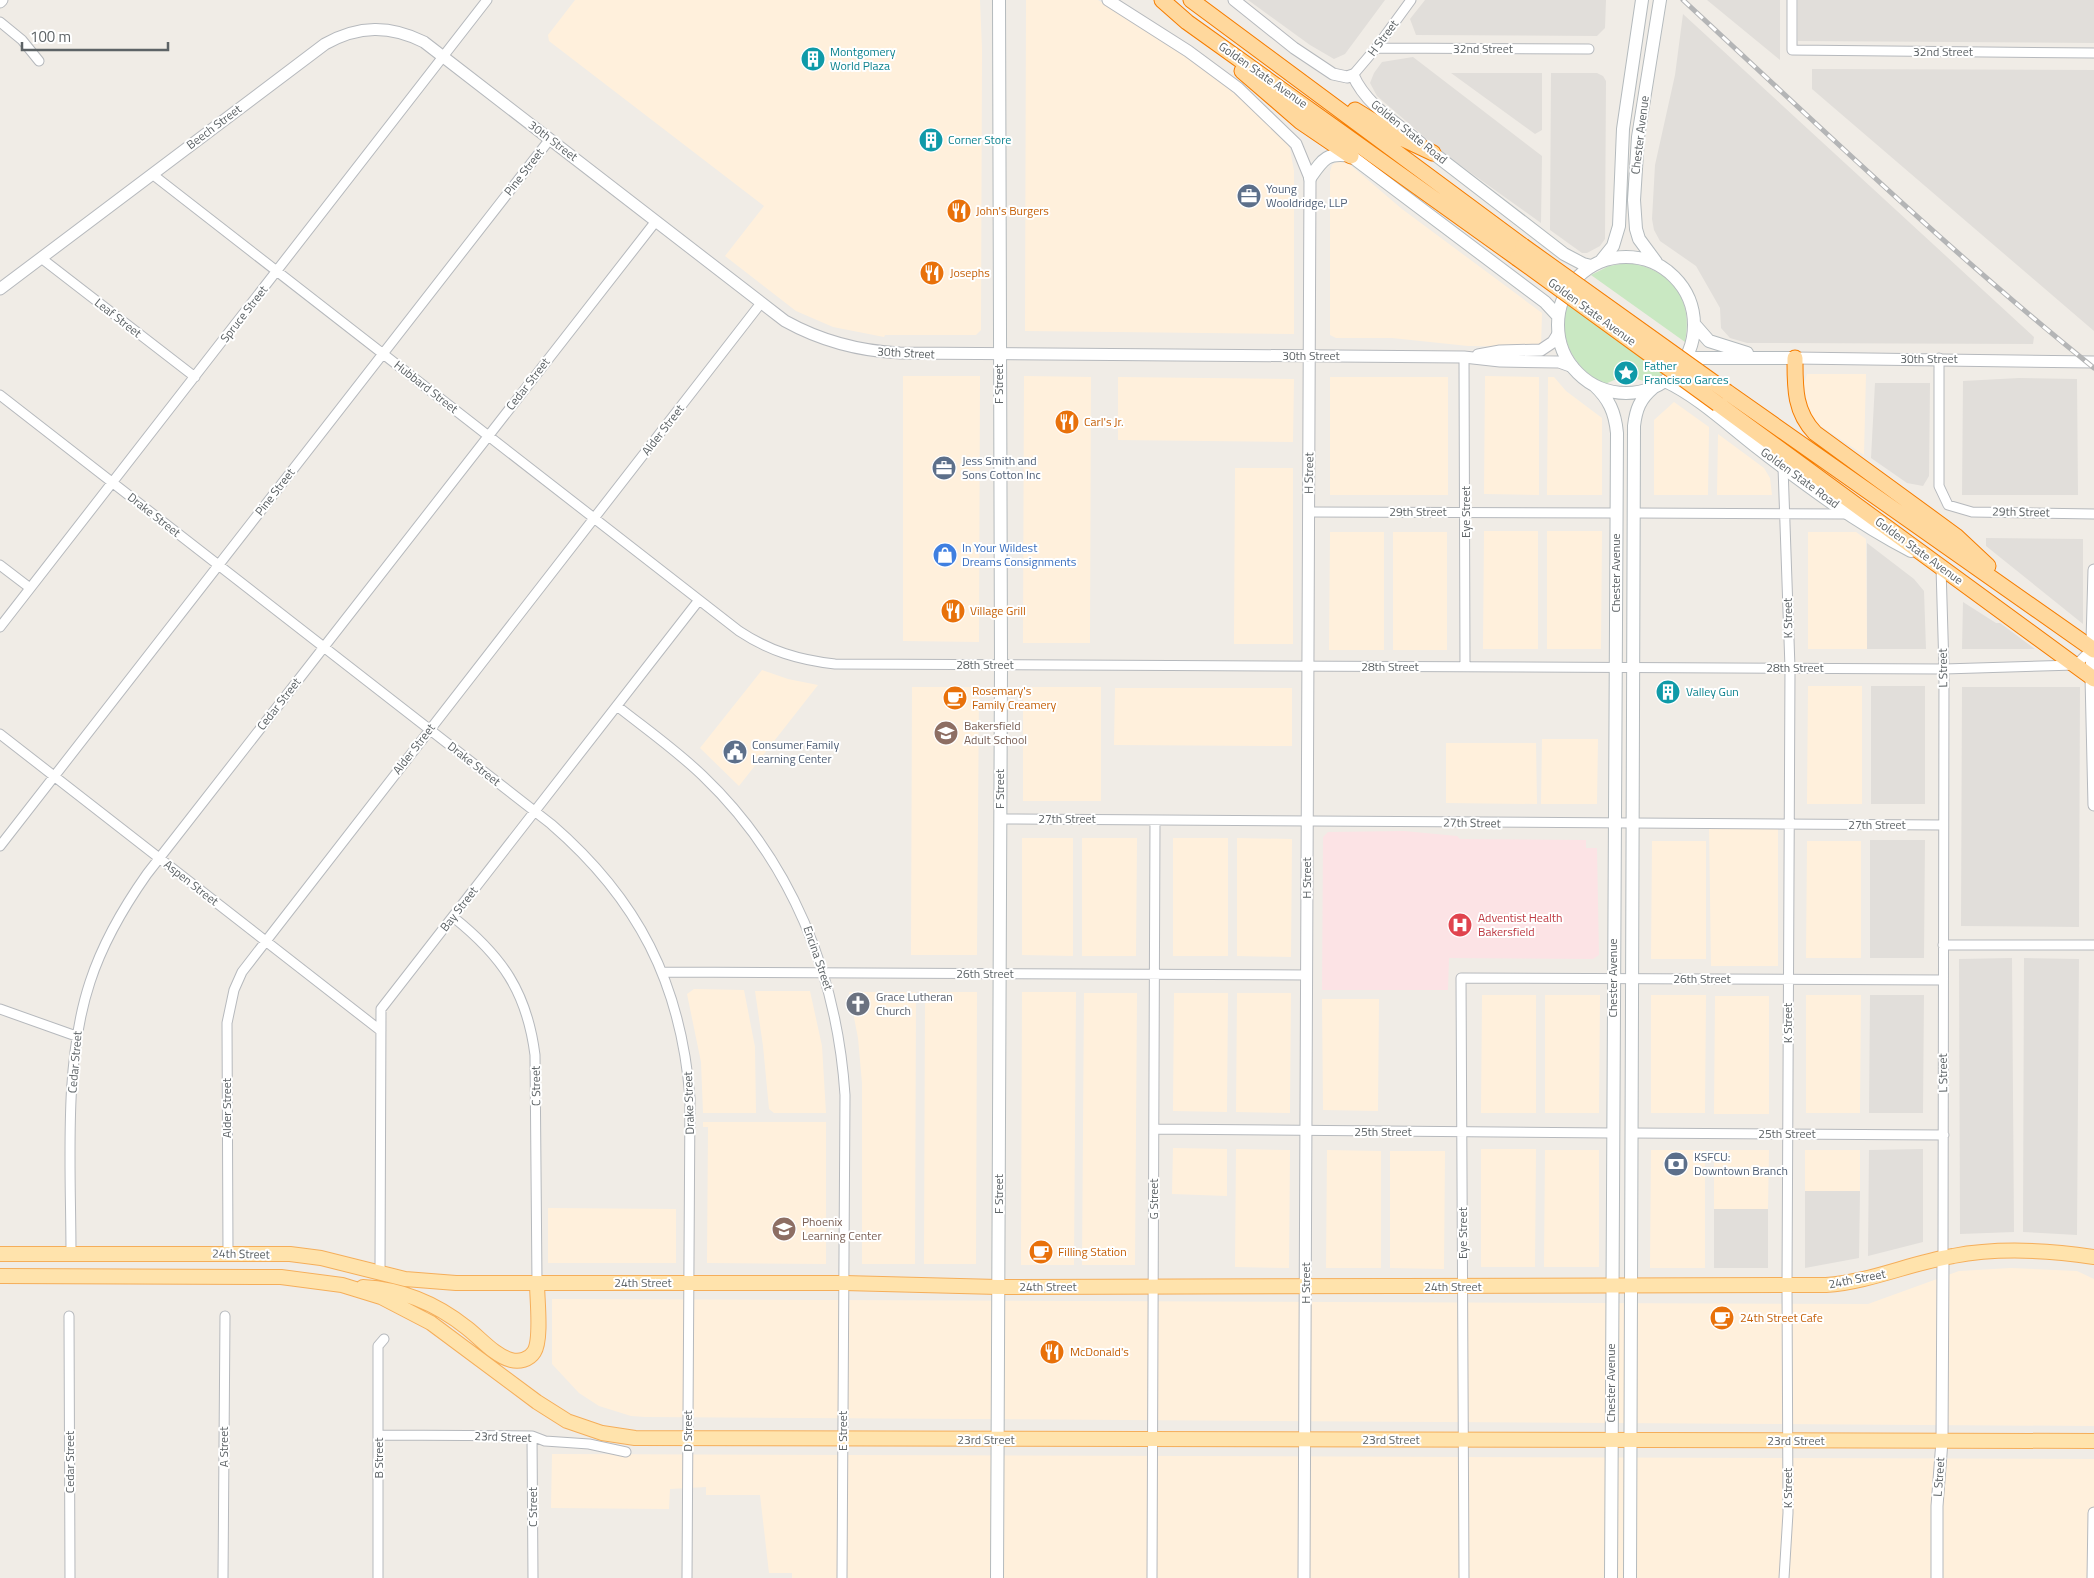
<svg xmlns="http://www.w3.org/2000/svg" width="2094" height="1578" font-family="'Titillium Web',sans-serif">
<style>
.commercial{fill:#fff0dc}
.industrial{fill:#e1deda}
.medical{fill:#fce3e5}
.green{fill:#c9e8c2}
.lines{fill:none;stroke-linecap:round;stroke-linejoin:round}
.minor-casing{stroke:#b6b9bd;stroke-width:11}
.tertiary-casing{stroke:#b6b9bd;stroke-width:13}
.secondary-casing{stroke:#b4babd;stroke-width:14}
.primary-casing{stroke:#f5ae5a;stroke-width:16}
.trunk-casing{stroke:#f67d00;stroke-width:17}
.minor{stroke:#fff;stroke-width:9}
.tertiary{stroke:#fff;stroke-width:11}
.secondary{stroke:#fff;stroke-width:12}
.primary{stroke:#ffe3ac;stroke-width:14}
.trunk{stroke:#ffd89d;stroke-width:15}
.rail-casing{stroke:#b4b5b6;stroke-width:5}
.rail{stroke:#fff;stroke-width:3;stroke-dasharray:9;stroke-linecap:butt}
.trunk-bridge-casing{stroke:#f67d00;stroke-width:17;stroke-linecap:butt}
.trunk-bridge{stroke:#ffd89d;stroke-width:15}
.labels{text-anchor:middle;stroke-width:4;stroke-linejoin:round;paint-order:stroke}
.street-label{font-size:12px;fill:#5d6366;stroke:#fff}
.culture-label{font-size:12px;fill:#0d838f;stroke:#fff;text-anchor:start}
.service-label{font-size:12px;fill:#4e5e75;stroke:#fff;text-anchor:start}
.food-label{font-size:12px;fill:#c56008;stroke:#fff;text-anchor:start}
.shop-label{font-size:12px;fill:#366cbe;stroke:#fff;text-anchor:start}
.education-label{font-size:12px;fill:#785e54;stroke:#fff;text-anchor:start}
.health-label{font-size:12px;fill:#be3a42;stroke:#fff;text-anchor:start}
.worship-label{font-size:12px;fill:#5b616d;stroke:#fff;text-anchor:start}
</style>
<rect width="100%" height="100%" fill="#f0ece6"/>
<path class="commercial" d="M575,0h405l2,49 -1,281 -5,5h-91l-1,2 -51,-10 -37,-16 -71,-55 39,-50 -215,-165 -1,-6z
M1026,0h72l109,71 75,62 8,16 4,22v163l-269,-3z
M1338,161l10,2 54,46 140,104 -1,34 -73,-1 -76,-8h-56l-6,-3v-163l2,-7z
M1807,374h59l-2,81 -48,-32 -8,-14 -4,-25z
M903,376h77l-1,266 -76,-1z
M1024,376l67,1 -1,266h-67z
M1485,376l54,1v118l-55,-1z
M1118,377l176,2 -1,63 -175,-2z
M1330,377h118v118h-118z
M1548,377h6l12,14 36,27v77h-55z
M1674,402l35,25 -1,68h-54v-75z
M1718,434l46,34 6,10 2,17h-55z
M1235,468h58v176h-59z
M1484,531h54v118h-55z
M1547,531h55l-1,118h-54z
M1330,532h54v118h-55z
M1393,532h54v118h-54z
M1808,532h48l10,7 1,110h-59z
M762,670l26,9 30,6 -79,101 -39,-38z
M1808,686h54v118h-55z
M912,687h67l-2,268h-66z
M1023,687h78v114h-78z
M1115,688h177v58l-178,-1z
M1542,739h56l-1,65h-56z
M1446,743h90l1,61 -91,-1z
M1709,824l69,1v141h-67z
M1022,838h51v118l-51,-1z
M1082,838h55l-1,118h-54z
M1173,838h55v118h-55z
M1237,838l55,1 -1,118 -54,-1z
M1652,841h54v118h-55z
M1807,841h54v117h-55z
M694,989l50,1 11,57 1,66h-53l-2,-51 -14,-68z
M755,991h55l12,55 4,67h-52l-5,-4 -6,-63z
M849,992h67l-1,272h-53v-181l-4,-45z
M925,992h52l-1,272h-52z
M1022,992h54l-2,273h-53z
M1084,993h53l-2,272h-53z
M1174,993h54l-1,119 -54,-1z
M1237,993h54l-1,120 -54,-1z
M1482,995h54v118h-55z
M1545,995h55l-1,118h-54z
M1651,995h55l-1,118h-54z
M1806,995h55l-1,118h-54z
M1715,996h54v118h-55z
M1322,999h57l-1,112 -55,-1z
M703,1122h123v142l-119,-1 1,-136h-5z
M1173,1148l54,1v47l-55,-2z
M1236,1149l54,1 -1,118 -54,-1z
M1481,1149h55l-1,118h-54z
M1327,1150l54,1v117h-55z
M1545,1150h54v117h-55z
M1651,1150h54v118h-55z
M1714,1150h55l-1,59h-54z
M1805,1150h55v41h-55z
M1390,1151h55l-1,118 -54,-1z
M548,1208l128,1v54h-128z
M2011,1268l66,3 17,8v147l-1449,-9 -14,-1 -32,-10 -20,-13 -27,-29v-65l1316,5 91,-33z
M552,1454l1542,5v119h-1302v-5h-23l-9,-78h-54v-8l-36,2 -1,20 -118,-1z"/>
<path class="industrial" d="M1248,0h137l-40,54 -11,5 -24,-14z
M1425,0h181l-1,28 -8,8 -181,-1 -6,-16z
M1707,0h73v60z
M1798,0h296v43l-296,-2z
M1683,14l351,323 -1,7 -286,-1 -17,-5 -9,-10 -1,-20 -24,-42 -36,-25 -6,-11 -2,-11 3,-54 20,-90z
M1413,57l129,99 -1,67 -98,-70 -66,-57 -7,-13 4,-10 8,-11z
M1812,69l282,1v261l-282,-242z
M1451,73h91v57l-7,4z
M1551,73h46l6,3 3,5 -1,158 -5,7 -13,7h-5l-32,-23z
M2019,378l58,1 1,116h-116l1,-114z
M1875,383h55l-1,93 -6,10 -16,-3 -36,-25z
M1986,538l97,1v85l-97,-78z
M1867,543l47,36 10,12 2,58h-59z
M1963,602l33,21h4l35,26h-73z
M1871,686h54v118h-54z
M1962,687h118l-1,240 -118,-1z
M1870,840h55l-1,118h-54z
M2012,958l2,274 -54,2 -1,-275z
M2024,958l55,1 -2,276 -54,-3z
M1870,995h54l-1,118h-54z
M1923,1149v93l-55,14 1,-106z
M1805,1191h55l-1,67 -54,10z
M1714,1209h54v59h-54z"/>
<path class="medical" d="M1404,831l53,5 3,3 126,1v8h11l2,107 -6,4 -144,-1 -1,32h-126l1,-153 5,-5z"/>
<path class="green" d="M1627,263c44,5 67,36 58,79l-94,-67 18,-9z
M1569,302l95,71 -14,10 -16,-5v-11h-15v11l-14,6c-31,-14 -50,-49 -36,-82z"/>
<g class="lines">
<defs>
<path id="minor" d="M1792,0v50l302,3
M0,22l22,18 17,21
M1376,48l213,1
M1353,75l23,-27 35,-48
M152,174l587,457c30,20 60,29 96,33l1109,5 132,-4 16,-16
M41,258l154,119
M1464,357l1,310
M1939,358v128l9,19 24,7 122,2
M0,395l551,429c87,75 130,159 139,274l-3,480
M1783,467l7,201 -3,618 1,227 -4,65
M1309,512l307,1
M1635,513l214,1
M0,565l30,23
M1941,567l3,102 -1,589
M0,627l487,-627
M617,706c29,23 59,44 86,70 88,84 134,198 142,319l-3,483
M0,734l381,297
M1000,819l943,6
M0,846l550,-707
M453,917c49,39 74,75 82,138l2,228
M1943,945h151
M663,972l644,3
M0,1009l76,27
M1154,1129l458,4
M1631,1133l313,2
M228,1253l-1,-230 7,-33 8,-18 519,-669
M71,1254c0,-86 -8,-191 19,-272 13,-40 33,-74 57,-108l509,-653
M380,1273l1,-264 318,-409
M69,1316l1,262
M379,1435l153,1 13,5 44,3 37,8
M532,1436l1,142
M223,1578l2,-262
M378,1578v-232l6,-7
M1152,1578l3,-758
M1464,1578l-3,-600 481,2"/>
<path id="tertiary" d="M1108,0l80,51 50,37 58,56 14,34 -6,1400
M1234,0l60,48 39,26 14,3 6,-2c13,30 44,48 68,68
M0,2l2,-2
M0,289l325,-245c34,-19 65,-19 99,-2l361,279c36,20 73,30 115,32l564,4 36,4 59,1 14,5
M1478,355l22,-4 41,-1 12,-8 5,-8
M1795,358l299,4
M2094,570l-3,107 3,128
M1937,1578v-72l5,-65 1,-183
M2093,1578l1,-65"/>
<path id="secondary" d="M1433,153l131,101 19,10 8,2
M1310,178c13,-19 17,-26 41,-22l194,146 13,14
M1558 325a68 68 0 1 1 136 0a68 68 0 1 1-136 0Z
M1601,261l12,-15 6,-20 4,-97 19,-129
M1656,262l-17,-23 -3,-10 -2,-29 4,-63 22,-137
M1695,325l14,16 38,12
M1686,358h109
M1665,381c32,15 61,42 89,64 50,39 101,77 157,106
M1594,385c15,14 21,27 23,48l-6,1145
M997,1578l4,-913 -2,-665
M1630,1578l4,-1152c2,-17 6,-27 19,-38"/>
<path id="primary" d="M0,1254h290l31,4 84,21 51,4h388l154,4 828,-2c44,-3 84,-22 127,-29 47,-9 94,-6 141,1
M0,1276l281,1 61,8 39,12 50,26 106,79 30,19 35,12 33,5 1459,3
M363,1287c38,2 74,17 104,41 13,10 28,28 44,32 8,2 18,0 23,-8 8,-12 3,-53 3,-69"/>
<path id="trunk" d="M1162,0l25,22 330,236
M1191,0l332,246
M1242,71l59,51 50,34
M1355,110l42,26 36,17
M1795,358c0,29 -1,53 20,75l141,103 32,30
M1727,392l367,258
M1718,404l376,275"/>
</defs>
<use href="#minor" class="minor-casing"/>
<use href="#tertiary" class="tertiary-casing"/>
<use href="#secondary" class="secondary-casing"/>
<use href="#primary" class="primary-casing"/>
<use href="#trunk" class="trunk-casing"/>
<use href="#minor" class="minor"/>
<use href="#tertiary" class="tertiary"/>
<use href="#secondary" class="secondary"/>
<use href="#primary" class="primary"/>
<use href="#trunk" class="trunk"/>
<defs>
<path id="rail" d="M1683,0c135,125 268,253 411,368"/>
</defs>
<use href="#rail" class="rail-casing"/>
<use href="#rail" class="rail"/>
<defs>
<path id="trunk-bridge" d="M1523,246l204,146
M1517,258l201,146"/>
</defs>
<use href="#trunk-bridge" class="trunk-bridge-casing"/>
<use href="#trunk-bridge" class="trunk-bridge"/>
</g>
<defs>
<symbol id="building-disc" viewBox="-11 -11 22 22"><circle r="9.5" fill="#0f9aa8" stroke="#fff"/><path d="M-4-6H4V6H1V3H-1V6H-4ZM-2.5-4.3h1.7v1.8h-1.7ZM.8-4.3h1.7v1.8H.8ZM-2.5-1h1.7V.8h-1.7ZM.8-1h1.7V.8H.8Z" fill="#fff"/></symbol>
<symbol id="office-disc" viewBox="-11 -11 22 22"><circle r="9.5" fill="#5c6f8a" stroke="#fff"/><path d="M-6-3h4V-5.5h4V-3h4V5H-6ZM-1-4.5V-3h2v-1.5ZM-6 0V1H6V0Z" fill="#fff"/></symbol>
<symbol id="restaurant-disc" viewBox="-11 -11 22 22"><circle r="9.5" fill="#e8710a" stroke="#fff"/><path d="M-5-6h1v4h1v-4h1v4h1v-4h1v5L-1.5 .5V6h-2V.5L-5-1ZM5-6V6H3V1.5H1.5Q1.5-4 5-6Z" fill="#fff"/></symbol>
<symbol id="sight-disc" viewBox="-11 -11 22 22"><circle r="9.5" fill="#0f9aa8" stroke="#fff"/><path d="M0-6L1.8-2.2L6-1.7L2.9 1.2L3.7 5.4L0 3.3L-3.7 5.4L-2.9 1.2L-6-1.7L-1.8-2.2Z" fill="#fff"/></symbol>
<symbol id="shop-disc" viewBox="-11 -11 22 22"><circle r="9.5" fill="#3f7fe0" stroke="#fff"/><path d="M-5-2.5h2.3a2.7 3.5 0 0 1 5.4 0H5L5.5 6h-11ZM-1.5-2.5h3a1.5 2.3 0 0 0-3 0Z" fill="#fff"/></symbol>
<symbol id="cafe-disc" viewBox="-11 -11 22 22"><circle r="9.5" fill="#e8710a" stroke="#fff"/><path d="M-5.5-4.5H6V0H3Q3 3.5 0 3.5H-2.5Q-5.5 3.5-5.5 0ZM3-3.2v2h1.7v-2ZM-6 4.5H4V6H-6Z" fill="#fff"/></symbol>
<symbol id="university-disc" viewBox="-11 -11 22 22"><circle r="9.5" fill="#8d6e63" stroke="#fff"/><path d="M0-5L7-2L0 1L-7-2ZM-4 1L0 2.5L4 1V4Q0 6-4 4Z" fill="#fff"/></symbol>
<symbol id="civic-disc" viewBox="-11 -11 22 22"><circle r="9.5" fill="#5c6f8a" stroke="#fff"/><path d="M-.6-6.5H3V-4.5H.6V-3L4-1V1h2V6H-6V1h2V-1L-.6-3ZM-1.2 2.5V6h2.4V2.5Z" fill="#fff"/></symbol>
<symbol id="hospital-disc" viewBox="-11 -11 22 22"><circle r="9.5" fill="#e0444e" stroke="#fff"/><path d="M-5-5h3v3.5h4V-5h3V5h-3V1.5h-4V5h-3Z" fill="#fff"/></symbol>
<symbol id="church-disc" viewBox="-11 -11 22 22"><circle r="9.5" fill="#6b7280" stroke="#fff"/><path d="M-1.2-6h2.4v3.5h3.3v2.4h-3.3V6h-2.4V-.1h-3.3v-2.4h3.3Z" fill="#fff"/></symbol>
<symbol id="bank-disc" viewBox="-11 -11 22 22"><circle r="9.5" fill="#5c6f8a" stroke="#fff"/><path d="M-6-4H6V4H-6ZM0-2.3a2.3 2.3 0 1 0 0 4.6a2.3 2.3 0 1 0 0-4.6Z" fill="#fff"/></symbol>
<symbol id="school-disc" viewBox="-11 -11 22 22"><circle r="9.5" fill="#8d6e63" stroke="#fff"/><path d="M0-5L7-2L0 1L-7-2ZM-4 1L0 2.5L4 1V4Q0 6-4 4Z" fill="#fff"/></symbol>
</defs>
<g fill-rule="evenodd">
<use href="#building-disc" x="799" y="45" width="28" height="28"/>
<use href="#building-disc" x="917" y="126" width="28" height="28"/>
<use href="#office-disc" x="1235" y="182" width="28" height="28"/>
<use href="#restaurant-disc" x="945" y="197" width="28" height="28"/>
<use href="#restaurant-disc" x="918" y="259" width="28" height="28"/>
<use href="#sight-disc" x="1612" y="359" width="28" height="28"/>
<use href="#restaurant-disc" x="1053" y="408" width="28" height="28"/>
<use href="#office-disc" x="930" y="454" width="28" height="28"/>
<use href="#shop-disc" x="931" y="541" width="28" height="28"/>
<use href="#restaurant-disc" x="939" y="597" width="28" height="28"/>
<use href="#building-disc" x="1654" y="678" width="28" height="28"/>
<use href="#cafe-disc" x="941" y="684" width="28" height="28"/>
<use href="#university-disc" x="932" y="719" width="28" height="28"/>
<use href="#civic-disc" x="721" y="738" width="28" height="28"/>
<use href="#hospital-disc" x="1446" y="911" width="28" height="28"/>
<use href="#church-disc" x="844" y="990" width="28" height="28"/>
<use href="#bank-disc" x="1662" y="1150" width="28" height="28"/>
<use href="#school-disc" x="770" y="1215" width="28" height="28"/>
<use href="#cafe-disc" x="1027" y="1238" width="28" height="28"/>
<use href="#cafe-disc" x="1708" y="1304" width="28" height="28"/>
<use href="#restaurant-disc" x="1038" y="1338" width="28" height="28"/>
</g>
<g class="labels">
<g class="street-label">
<text transform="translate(1383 38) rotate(-53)" y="4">H Street</text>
<text x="1483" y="53">32nd Street</text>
<text x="1943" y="56">32nd Street</text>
<text transform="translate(1263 75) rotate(35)" y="4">Golden State Avenue</text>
<text transform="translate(214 127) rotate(-37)" y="4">Beech Street</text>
<text transform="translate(1409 132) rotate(39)" y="4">Golden State Road</text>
<text transform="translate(1640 135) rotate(-83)" y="4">Chester Avenue</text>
<text transform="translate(553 141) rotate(37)" y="4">30th Street</text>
<text transform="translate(524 172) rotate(-52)" y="4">Pine Street</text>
<text transform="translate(1592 312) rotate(36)" y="4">Golden State Avenue</text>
<text transform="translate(244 314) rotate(-52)" y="4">Spruce Street</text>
<text transform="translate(118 318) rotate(38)" y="4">Leaf Street</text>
<text transform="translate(906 353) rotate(3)" y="4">30th Street</text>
<text x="1311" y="360">30th Street</text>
<text x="1929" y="363">30th Street</text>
<text transform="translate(528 384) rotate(-52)" y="4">Cedar Street</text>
<text transform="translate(999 384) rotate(-90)" y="4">F Street</text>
<text transform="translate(426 387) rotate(38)" y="4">Hubbard Street</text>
<text transform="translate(663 430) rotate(-52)" y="4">Alder Street</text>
<text transform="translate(1309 473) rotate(-89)" y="4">H Street</text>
<text transform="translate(1800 478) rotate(36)" y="4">Golden State Road</text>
<text transform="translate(275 492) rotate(-52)" y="4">Pine Street</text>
<text x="1418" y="516">29th Street</text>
<text transform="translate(1466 512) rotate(-90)" y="4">Eye Street</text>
<text transform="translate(2021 512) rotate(1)" y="4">29th Street</text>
<text transform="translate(154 515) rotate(38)" y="4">Drake Street</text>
<text transform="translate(1919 551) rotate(36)" y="4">Golden State Avenue</text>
<text transform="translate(1616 573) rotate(-90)" y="4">Chester Avenue</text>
<text transform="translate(1788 618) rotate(-91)" y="4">K Street</text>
<text x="985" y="669">28th Street</text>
<text x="1390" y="671">28th Street</text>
<text x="1795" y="672">28th Street</text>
<text transform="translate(1943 668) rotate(-91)" y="4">L Street</text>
<text transform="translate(279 704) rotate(-52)" y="4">Cedar Street</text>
<text transform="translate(414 749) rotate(-52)" y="4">Alder Street</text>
<text transform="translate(474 764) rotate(38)" y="4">Drake Street</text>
<text transform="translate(1000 789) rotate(-90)" y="4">F Street</text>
<text x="1067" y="823">27th Street</text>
<text transform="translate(1472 823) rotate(1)" y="4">27th Street</text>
<text x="1877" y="829">27th Street</text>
<text transform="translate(1307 878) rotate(-90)" y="4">H Street</text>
<text transform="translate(191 883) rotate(38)" y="4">Aspen Street</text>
<text transform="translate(459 909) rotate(-52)" y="4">Bay Street</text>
<text transform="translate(818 958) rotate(71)" y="4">Encina Street</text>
<text x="985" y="978">26th Street</text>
<text transform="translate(1613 978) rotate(-90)" y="4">Chester Avenue</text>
<text x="1702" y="983">26th Street</text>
<text transform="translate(1788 1023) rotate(-90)" y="4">K Street</text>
<text transform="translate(75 1062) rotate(-85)" y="4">Cedar Street</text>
<text transform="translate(1943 1073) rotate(-91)" y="4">L Street</text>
<text transform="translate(536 1086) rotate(-91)" y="4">C Street</text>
<text transform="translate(689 1103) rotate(-92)" y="4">Drake Street</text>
<text transform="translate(227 1108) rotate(-90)" y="4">Alder Street</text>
<text x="1383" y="1136">25th Street</text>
<text x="1787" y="1138">25th Street</text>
<text transform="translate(999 1194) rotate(-90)" y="4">F Street</text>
<text transform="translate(1154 1199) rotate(-90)" y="4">G Street</text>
<text transform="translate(1463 1233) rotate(-90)" y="4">Eye Street</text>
<text transform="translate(241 1254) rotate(1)" y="4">24th Street</text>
<text transform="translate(1857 1279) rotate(-11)" y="4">24th Street</text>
<text x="643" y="1287">24th Street</text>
<text transform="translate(1306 1283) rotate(-90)" y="4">H Street</text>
<text x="1048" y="1291">24th Street</text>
<text x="1453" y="1291">24th Street</text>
<text transform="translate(1611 1383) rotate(-90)" y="4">Chester Avenue</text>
<text transform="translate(688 1431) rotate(-90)" y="4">D Street</text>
<text transform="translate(843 1431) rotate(-90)" y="4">E Street</text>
<text transform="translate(503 1437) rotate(2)" y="4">23rd Street</text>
<text x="986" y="1444">23rd Street</text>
<text x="1391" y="1444">23rd Street</text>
<text x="1796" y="1445">23rd Street</text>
<text transform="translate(224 1447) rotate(-90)" y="4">A Street</text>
<text transform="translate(379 1458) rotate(-90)" y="4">B Street</text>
<text transform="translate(70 1462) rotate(-90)" y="4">Cedar Street</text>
<text transform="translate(1939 1477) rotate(-86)" y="4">L Street</text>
<text transform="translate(1788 1488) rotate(-90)" y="4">K Street</text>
<text transform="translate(533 1507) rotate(-90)" y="4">C Street</text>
</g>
<g class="culture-label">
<text x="830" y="56">Montgomery<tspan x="830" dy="14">World Plaza</tspan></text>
<text x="948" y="144">Corner Store</text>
<text x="1644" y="370">Father<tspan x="1644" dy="14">Francisco Garces</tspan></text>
<text x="1686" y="696">Valley Gun</text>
</g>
<g class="service-label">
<text x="1266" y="193">Young<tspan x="1266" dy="14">Wooldridge, LLP</tspan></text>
<text x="962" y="465">Jess Smith and<tspan x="962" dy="14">Sons Cotton Inc</tspan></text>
<text x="752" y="749">Consumer Family<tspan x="752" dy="14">Learning Center</tspan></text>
<text x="1694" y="1161">KSFCU:<tspan x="1694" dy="14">Downtown Branch</tspan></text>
</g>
<g class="food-label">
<text x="976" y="215">John's Burgers</text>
<text x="950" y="277">Josephs</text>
<text x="1084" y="426">Carl's Jr.</text>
<text x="970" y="615">Village Grill</text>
<text x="972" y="695">Rosemary's<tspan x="972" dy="14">Family Creamery</tspan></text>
<text x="1058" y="1256">Filling Station</text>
<text x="1740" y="1322">24th Street Cafe</text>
<text x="1070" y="1356">McDonald's</text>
</g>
<g class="shop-label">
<text x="962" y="552">In Your Wildest<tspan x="962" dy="14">Dreams Consignments</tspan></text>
</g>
<g class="education-label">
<text x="964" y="730">Bakersfield<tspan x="964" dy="14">Adult School</tspan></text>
<text x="802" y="1226">Phoenix<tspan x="802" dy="14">Learning Center</tspan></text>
</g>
<g class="health-label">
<text x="1478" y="922">Adventist Health<tspan x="1478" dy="14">Bakersfield</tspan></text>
</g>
<g class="worship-label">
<text x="876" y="1001">Grace Lutheran<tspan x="876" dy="14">Church</tspan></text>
</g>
</g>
<path d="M22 42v8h146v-8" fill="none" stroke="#5d6366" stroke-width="2.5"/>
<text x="30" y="42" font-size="15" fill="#5d6366" stroke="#ffffff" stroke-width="4" paint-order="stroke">100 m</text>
</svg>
